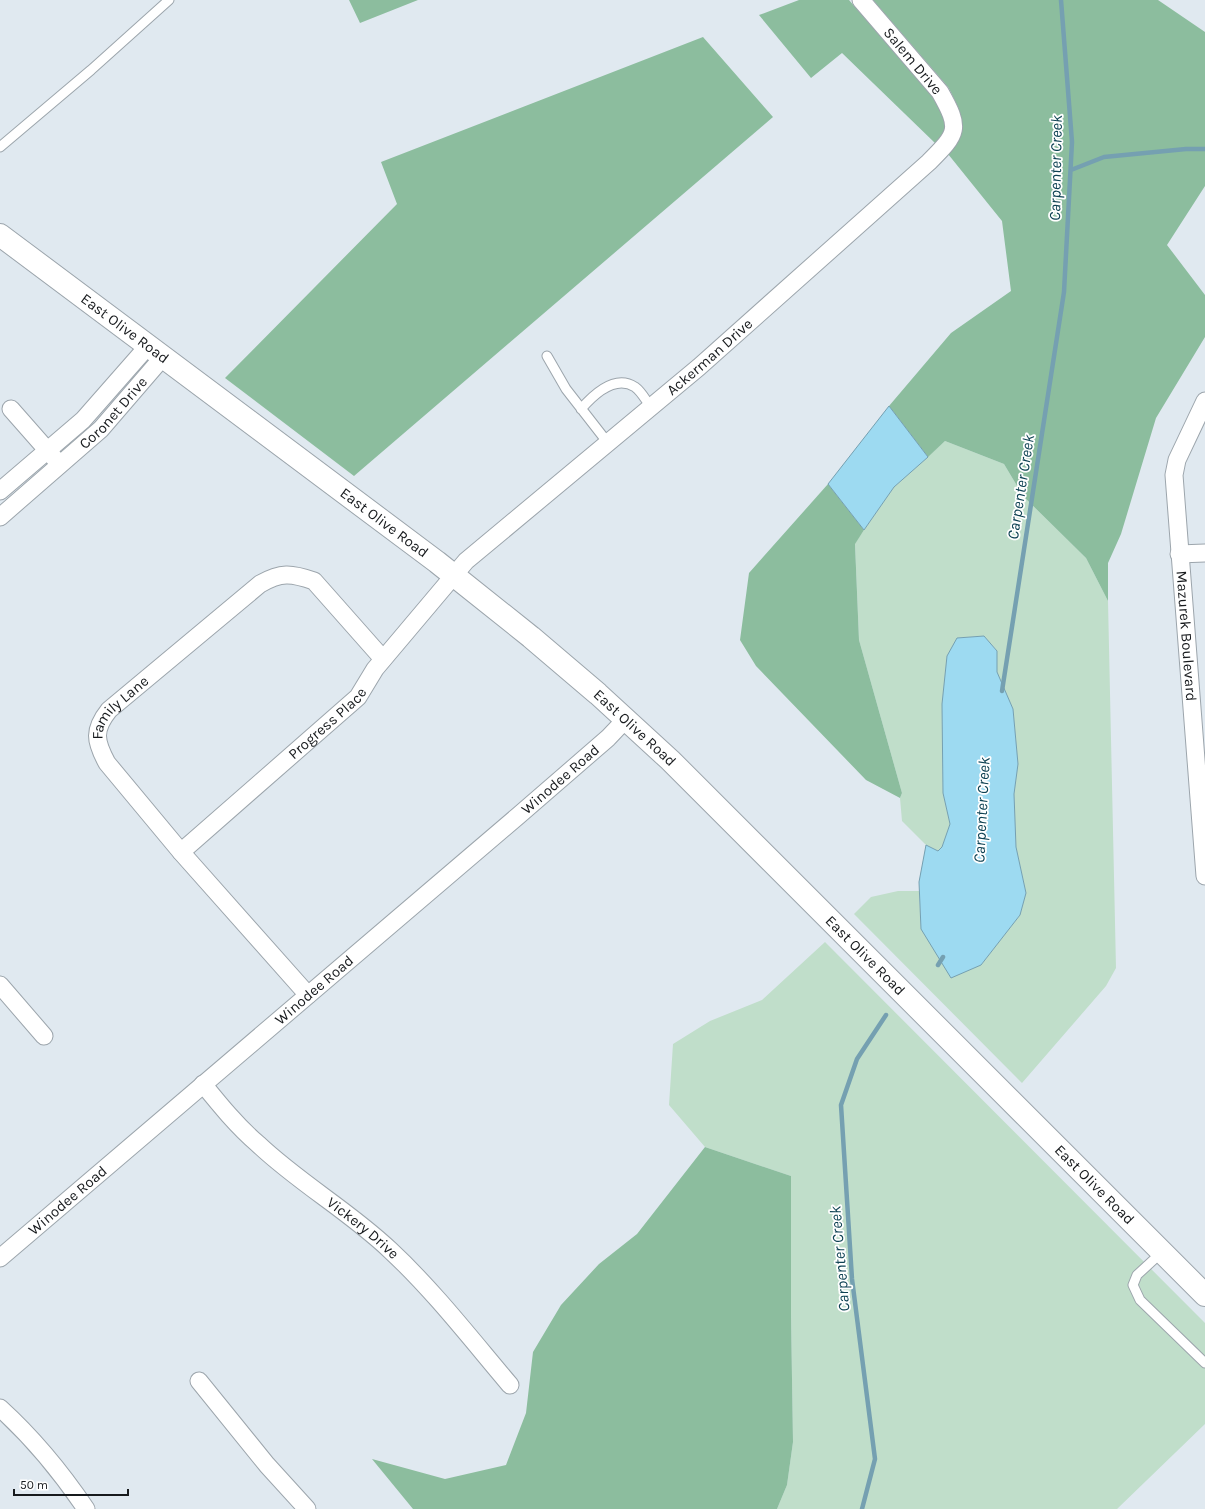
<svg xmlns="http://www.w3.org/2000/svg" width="1205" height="1509" font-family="Karla,sans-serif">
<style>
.green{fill:#c0deca}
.forest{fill:#8cbd9e}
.water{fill:#9ddaf1;stroke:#75a0b1}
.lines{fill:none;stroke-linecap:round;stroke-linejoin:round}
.stream{stroke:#75a0b1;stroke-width:4.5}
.lane-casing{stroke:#9ca5ac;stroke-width:11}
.street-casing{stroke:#9ca5ac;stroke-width:19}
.secondary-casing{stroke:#9ca5ac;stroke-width:24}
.lane{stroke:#fff;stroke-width:9}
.street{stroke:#fff;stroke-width:17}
.secondary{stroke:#fff;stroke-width:22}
.labels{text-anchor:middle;stroke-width:3.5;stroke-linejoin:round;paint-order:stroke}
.street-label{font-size:15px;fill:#171a1d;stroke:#fff}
.water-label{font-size:16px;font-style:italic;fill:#0e4253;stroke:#fff}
</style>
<rect width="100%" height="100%" fill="#e0e9f0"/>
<path class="green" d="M945,441l59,23 19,32 63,62 22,43 8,367 -10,18 -84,97 -168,-169 17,-17 27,-6h21l2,38 60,36 39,-50 6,-22 -10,-46 -2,-53 4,-30 -5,-55 -16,-37v-21l-13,-15 -26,2 -11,18 -5,48 1,89 7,31 -8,23 -4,4 -12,-6 -24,-24 -2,-23 2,-5 -43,-153 -4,-97 39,-56z
M825,942l380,381v101l-88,85h-340l10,-24 6,-43 -2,-127v-139l-86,-29 -36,-42 4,-61 37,-23 52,-21z"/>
<path class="forest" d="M349,0h69l-58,23z
M799,0h50l84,97c4,7 15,25 12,33 -1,5 -6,10 -9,14l-94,-91 -31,25 -52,-63z
M873,0h285l47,32v154l-38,59 38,50v42l-49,81 -35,116 -13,29v38l-22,-43 -63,-62 -19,-32 -59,-23 -17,16 -39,-51 62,-73 60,-42 -9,-70 -54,-67c23,-23 14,-41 0,-67z
M703,37l70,80 -419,359 -129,-98 172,-174 -16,-42z
M828,484l36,46 -9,14 4,96 43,153 -2,5 -34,-18 -110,-114 -16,-26 9,-67z
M705,1147l86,29v139l2,127 -6,43 -10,24h-364l-41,-50 73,20 61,-14 20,-52 7,-61 28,-47 38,-41 38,-30z"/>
<path class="water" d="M889,406l39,51 -34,30 -30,43 -36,-46z
M984,636l13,15v21l16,37 5,55 -4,30 2,53 10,46 -6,22 -39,50 -30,13 -30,-49 -2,-47 7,-37 12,6 4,-4 8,-23 -7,-31 -1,-89 5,-48 10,-18z"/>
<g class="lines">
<path class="stream" d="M1071,170l33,-13 82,-8h19
M1002,691l62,-399 8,-150 -11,-142
M938,965l5,-8
M862,1509l13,-50 -23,-180 -11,-174 16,-46 29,-44"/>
<defs>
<path id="lane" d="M0,147l91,-77 78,-70
M547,356l19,33 42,54
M581,409c13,-15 34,-35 54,-22 7,5 11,14 16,20
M1162,1252l-25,23 -4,10 7,15 65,63"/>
<g id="street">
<path id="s1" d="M1205,401l-28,59 -3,15 31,401"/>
<path d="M11,409l44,50"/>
<path d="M0,491l83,-71 65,-74"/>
<path id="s2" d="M0,517l101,-88 62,-72"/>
<path d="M1179,554l26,-1"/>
<path id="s3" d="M181,852l177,-155 17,-28 91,-108 233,-194 230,-205c29,-29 32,-33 11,-70l-79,-92"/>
<path d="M0,985l44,51"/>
<path id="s4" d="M308,995l-127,-143 -74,-89c-12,-22 -14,-33 2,-53l151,-126c21,-12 31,-11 54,-3l69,78"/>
<path id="s5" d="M203,1084c17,21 34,42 55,60 41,39 91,67 132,106 44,41 81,89 120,135"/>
<path id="s6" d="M0,1258l518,-442 90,-78 18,-19"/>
<path d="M199,1381l68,84 40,44"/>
<path d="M0,1408c33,30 61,64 86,101"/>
</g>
<g id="secondary">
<path id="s7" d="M0,235l437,327 94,75 67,57 72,66 535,535"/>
</g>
</defs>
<use href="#lane" class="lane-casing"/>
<use href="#street" class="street-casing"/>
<use href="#secondary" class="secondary-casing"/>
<use href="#lane" class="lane"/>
<use href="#street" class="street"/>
<use href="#secondary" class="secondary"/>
</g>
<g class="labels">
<g class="street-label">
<text transform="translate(913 61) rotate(50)" y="5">Salem Drive</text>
<text dy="5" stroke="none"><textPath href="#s7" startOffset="156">East Olive Road</textPath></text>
<text dy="5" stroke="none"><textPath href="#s3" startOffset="727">Ackerman Drive</textPath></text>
<text dy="5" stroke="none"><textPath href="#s2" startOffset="154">Coronet Drive</textPath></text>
<text dy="5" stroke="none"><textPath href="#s7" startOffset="480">East Olive Road</textPath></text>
<text dy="5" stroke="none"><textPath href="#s1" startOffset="242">Mazurek Boulevard</textPath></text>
<text dy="5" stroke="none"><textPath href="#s4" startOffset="373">Family Lane</textPath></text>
<text dy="5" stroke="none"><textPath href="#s3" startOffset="195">Progress Place</textPath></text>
<text dy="5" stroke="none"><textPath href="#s7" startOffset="804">East Olive Road</textPath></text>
<text dy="5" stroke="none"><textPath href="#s6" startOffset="737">Winodee Road</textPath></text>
<text dy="5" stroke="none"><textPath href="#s7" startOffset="1128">East Olive Road</textPath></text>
<text dy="5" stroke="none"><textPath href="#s6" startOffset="413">Winodee Road</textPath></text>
<text dy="5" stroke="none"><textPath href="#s7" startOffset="1452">East Olive Road</textPath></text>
<text dy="5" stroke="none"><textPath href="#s6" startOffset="89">Winodee Road</textPath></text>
<text dy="5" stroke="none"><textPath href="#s5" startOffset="216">Vickery Drive</textPath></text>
</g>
<g class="water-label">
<text transform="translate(1055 168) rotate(-89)" y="6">Carpenter Creek</text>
<text transform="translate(1020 487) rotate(-81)" y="6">Carpenter Creek</text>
<text transform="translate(981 810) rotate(-87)" y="6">Carpenter Creek</text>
<text transform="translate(839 1259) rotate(-95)" y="6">Carpenter Creek</text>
</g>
</g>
<path d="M14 1489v6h114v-6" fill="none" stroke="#171a1d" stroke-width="2"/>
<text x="20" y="1489" font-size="12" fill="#171a1d" stroke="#ffffff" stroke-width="3" paint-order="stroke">50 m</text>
</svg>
